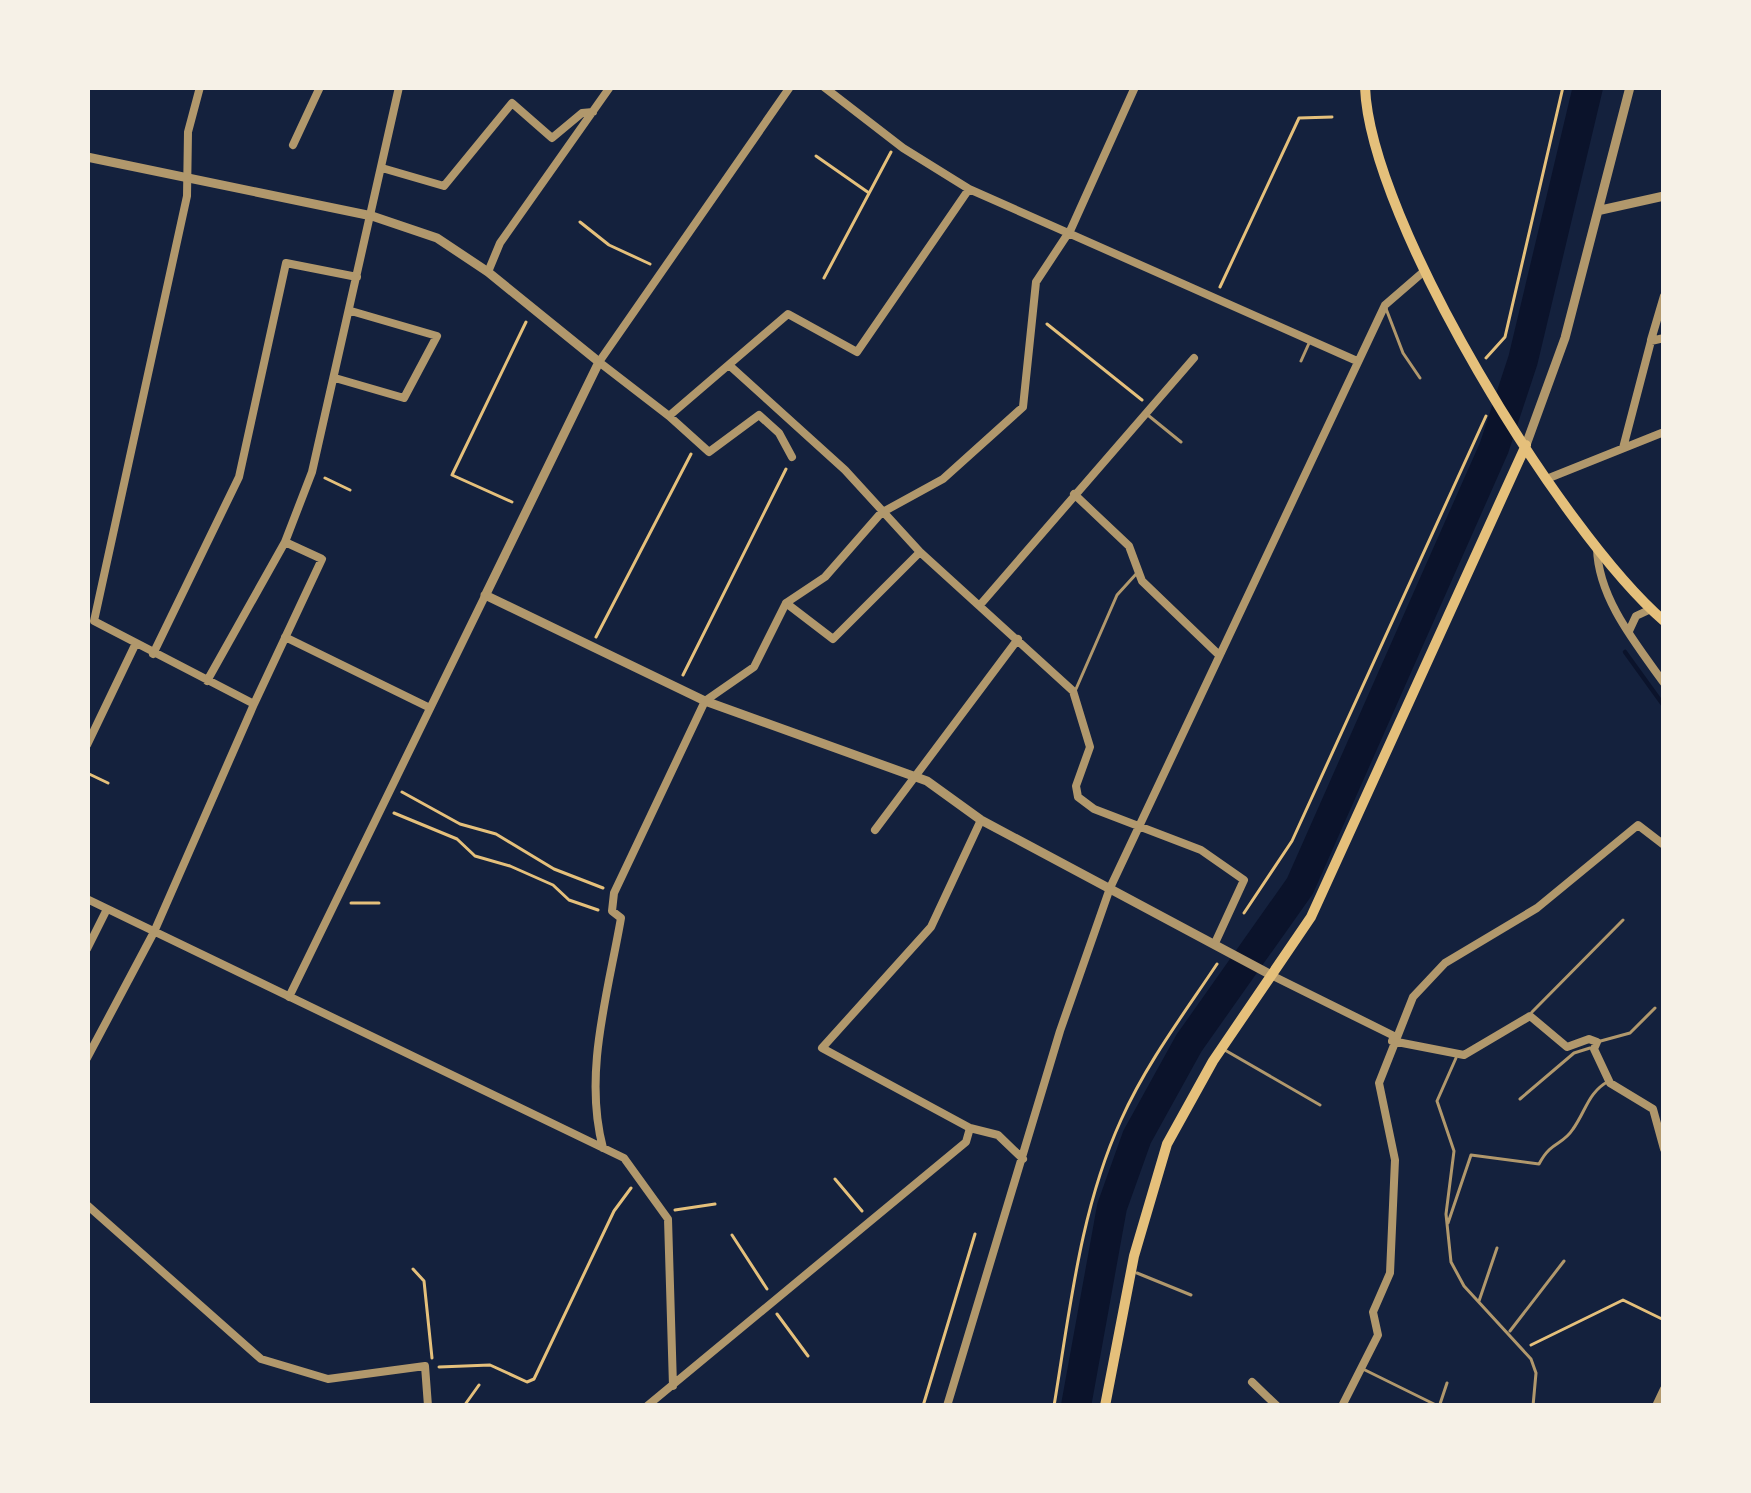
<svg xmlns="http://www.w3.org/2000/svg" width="1751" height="1493" font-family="Ubuntu,sans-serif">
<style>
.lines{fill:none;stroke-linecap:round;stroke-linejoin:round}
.stream{stroke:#0b132b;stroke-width:4.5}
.river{stroke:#0b132b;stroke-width:30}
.path{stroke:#e5c07b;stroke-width:3}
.service{stroke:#b1986c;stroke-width:3}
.minor{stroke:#b1986c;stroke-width:8}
.tertiary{stroke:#b1986c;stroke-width:9}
.secondary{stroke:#e5c07b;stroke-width:10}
</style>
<rect width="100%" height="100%" fill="#14213d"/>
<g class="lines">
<path class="stream" d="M1625,652l39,54"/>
<path class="river" d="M1076,1406l36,-199 25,-70 52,-94 111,-157 194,-438 29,-88 65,-273"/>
<path class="path" d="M816,156l53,37
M580,222l29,23 41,19
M824,278l67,-126
M1220,287l79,-169 33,-1
M1047,324l95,76
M1486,358l19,-21 58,-250
M325,478l25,12
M512,502l-60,-27 74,-153
M596,637l95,-183
M683,675l103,-206
M87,773l21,10
M402,792l58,32 36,10 58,35 49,19
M394,813l63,26 18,17 35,10 43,19 16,15 29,10
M351,903h28
M1244,913l48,-72 194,-425
M835,1179l27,32
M675,1210l40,-6
M732,1235l35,54
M413,1269l11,12 8,77
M777,1314l31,42
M1531,1345l92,-45 41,20
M439,1367l51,-2 37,17 7,-3 80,-168 17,-23
M464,1406l15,-21
M923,1406l52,-172
M1054,1406c16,-96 26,-196 67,-286 25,-56 62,-105 96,-156"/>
<path class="service" d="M1385,306l18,47 17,25
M1301,361l9,-20
M1149,416l32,26
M1076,689l41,-94 20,-22
M1532,1012l91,-92
M1597,1042l33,-9 25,-25
M1223,1049l97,56
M1456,1058l-19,43 17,50 -8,63 5,48 13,24 67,73 5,14 -3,33
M1520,1099l54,-46 16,-5
M1448,1223l23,-68 68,9c13,-24 23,-18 34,-35 13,-18 15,-37 36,-48
M1137,1273l54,22
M1479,1301l18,-53
M1510,1331l54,-70
M1365,1370l73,36
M1440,1404l7,-21"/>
<path class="minor" d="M200,87l-12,45 -1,64 -93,425 160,83 68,-145 -37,-17 27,-70 87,-385
M790,87l-191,275 70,54 119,-102 69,38 112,-163
M824,87l79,61 66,41 388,172
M293,145l27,-58
M382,168l62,18 68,-83 40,35 30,-25 11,-1
M488,272l12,-29 110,-156
M1651,340l13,-44
M729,365l116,105 75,82 153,139 17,56 -14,39 2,11 16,12 107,41 43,30 -29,63
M335,378l69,20 33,-62 -86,-25
M669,416l40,36 50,-37 20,18 13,24
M1623,448l28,-107 13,-3
M1549,478l115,-46
M1074,494l55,52 13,35 77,74
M1597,548c1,50 39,96 67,135
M786,603l47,36 87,-87
M980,605l214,-247
M1629,631l7,-15 15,-7
M285,637l143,70
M153,654l86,-177 47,-214 71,14
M207,681l78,-139
M87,745l48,-100
M875,830l143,-191
M87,899l537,259 44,61 5,167
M87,949l20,-40
M1273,976l121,60
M289,997l196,-401
M1392,1041l72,14 66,-39 37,31 22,-8 8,3 -3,7 16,34 43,26 11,40
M87,1058l67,-126 100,-228
M970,1128l-148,-80 109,-121 50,-107
M603,1148c-20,-74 5,-155 18,-230l-9,-7 2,-18 91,-192 49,-34 32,-64 39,-26 56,-64 62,-34 80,-72 13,-125 35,-53 64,-142
M87,1205l174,154 67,20 97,-13 3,40
M1252,1382l25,24
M647,1406l319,-264 4,-14 28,7 25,24
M947,1406l113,-375 50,-143 275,-583 37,-32
M1342,1406l36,-71 -5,-23 17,-39 5,-113 -16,-77 34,-86 32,-34 92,-55 101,-83 26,20
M1656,1406l8,-17"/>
<path class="tertiary" d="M87,157l285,59 65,22 51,34 111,90 -114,234
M1601,210l63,-14
M1526,445l39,-107 65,-251
M485,595l220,106 222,80 54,39 292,156"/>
<path class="secondary" d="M1365,87c5,134 197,446 299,534
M1105,1406l29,-150 33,-112 46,-83 98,-144 215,-472"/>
</g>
<rect width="1751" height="1493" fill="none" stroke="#f6f1e7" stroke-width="180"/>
</svg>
